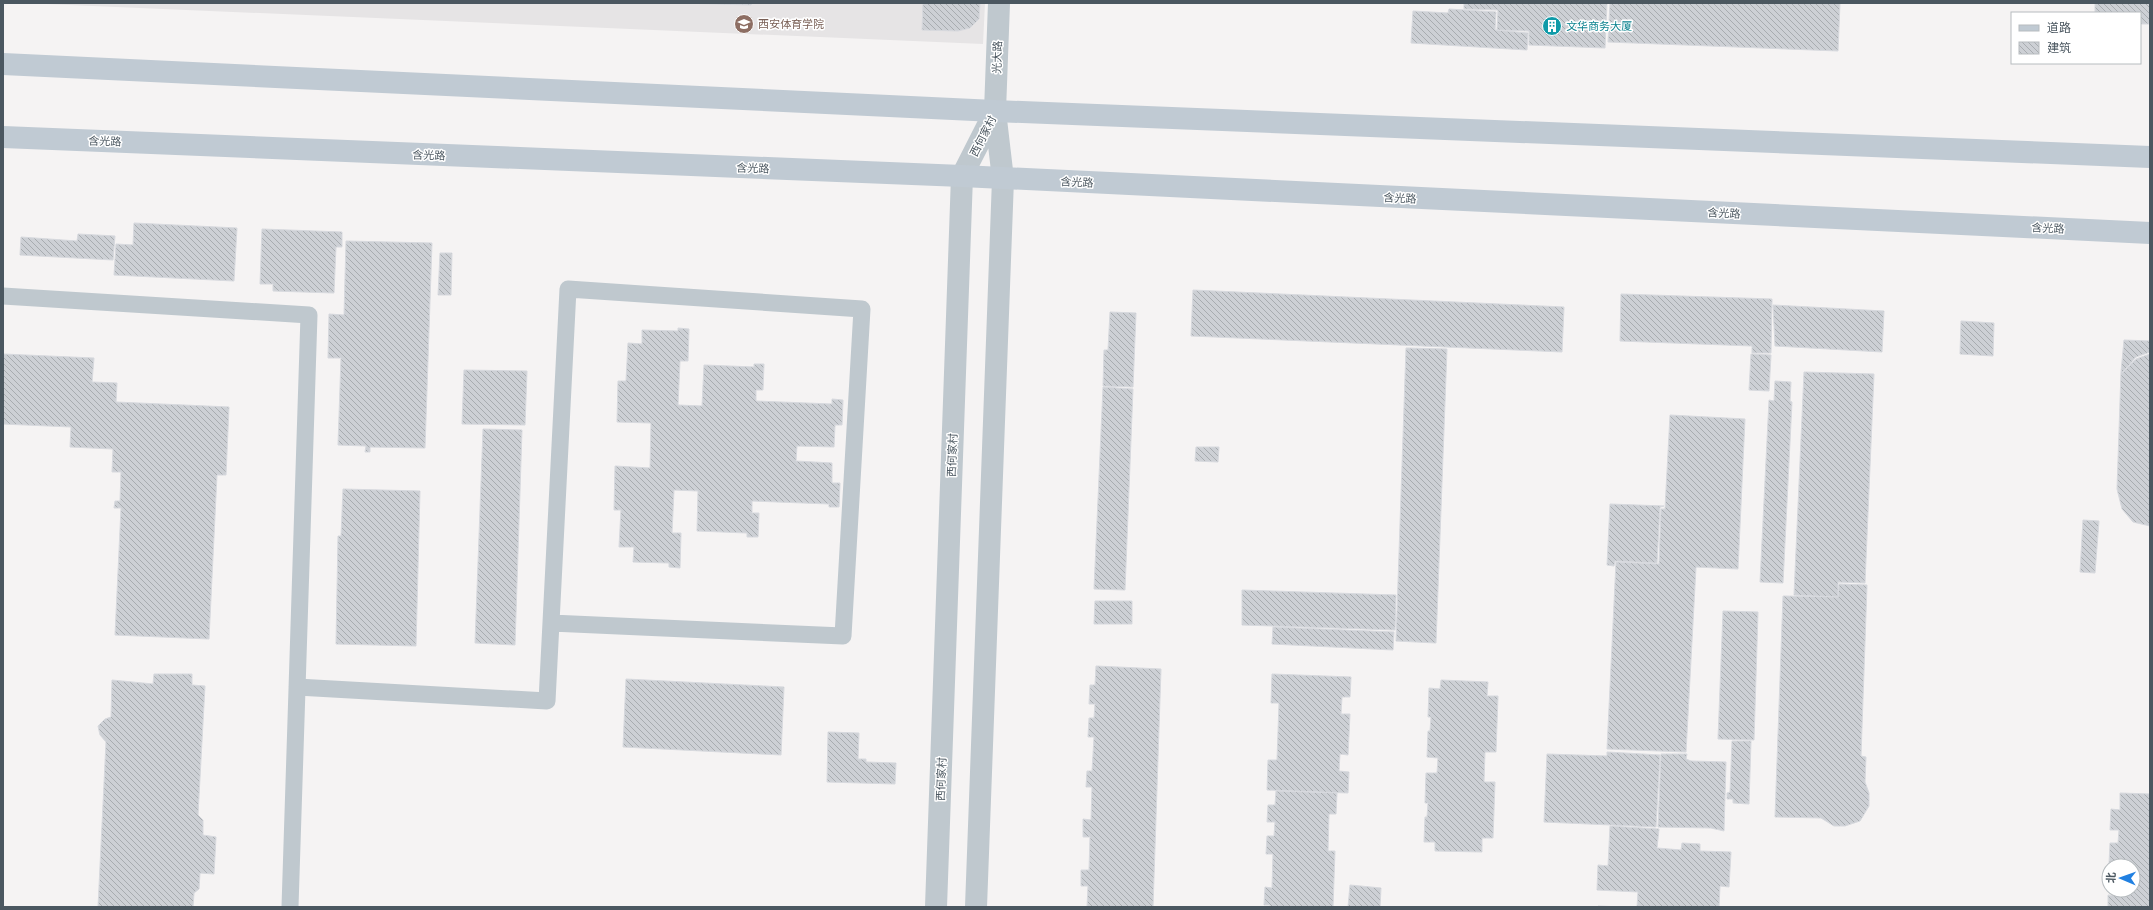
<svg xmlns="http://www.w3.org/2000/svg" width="2153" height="910" font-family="'Source Sans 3','Noto Sans SC',sans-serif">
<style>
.education{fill:#e6e4e5}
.building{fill:url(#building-back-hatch);stroke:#d7d9de}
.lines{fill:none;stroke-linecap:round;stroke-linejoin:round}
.service{stroke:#bfc8ce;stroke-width:17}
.tertiary{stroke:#bfc8ce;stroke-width:22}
.secondary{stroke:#c0cad3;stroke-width:22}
.labels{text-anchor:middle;stroke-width:3;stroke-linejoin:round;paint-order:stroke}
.education-label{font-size:11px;fill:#785e54;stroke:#fff;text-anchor:start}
.culture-label{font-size:11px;fill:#0d838f;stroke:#fff;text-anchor:start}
.street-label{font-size:11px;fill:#4b5760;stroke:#fff}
</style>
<defs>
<pattern id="building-back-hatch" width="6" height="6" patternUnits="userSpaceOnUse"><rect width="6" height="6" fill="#cdd0d5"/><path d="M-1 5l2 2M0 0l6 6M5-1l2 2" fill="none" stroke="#a8acb0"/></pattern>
</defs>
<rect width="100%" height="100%" fill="#f5f3f3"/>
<path class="education" d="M23,3h962l-2,41z"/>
<path class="building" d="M682,3h71l-2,2z
M923,3h57l-1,16 -9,9 -12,3 -36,-1z
M1464,3h143l-2,45 -76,-3v-14l-32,-1 1,-20 -34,-1z
M1610,3h230l-2,48 -230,-9z
M2095,3h55v21h-10v-11h-45z
M1449,9l47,3 -1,18 33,3 -1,17 -116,-7 2,-32 35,2z
M134,223l103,5 -3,53 -120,-6 2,-31 17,1z
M262,229l80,3v15h-6l-2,46 -61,-2v-7h-13z
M78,234l37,2 -2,24 -93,-5 1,-18 56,4z
M346,241l86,2 -7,205 -55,-1v5h-5l1,-6 -28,-1 3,-87h-13l1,-44 15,1z
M440,253h12l-1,42h-13z
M1193,290l371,17 -2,45 -371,-16z
M1621,294l151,5 -1,54h-19v-7l-132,-5z
M1773,305l111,6 -2,41 -107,-6z
M1110,312l26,1 -3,74 -30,-1 1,-36h4z
M1961,321l33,2 -1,33 -33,-2z
M678,328l11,1 -1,32h-8l-2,44 24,1 2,-41 50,2v-3h10l-1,26h-7v11l76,3v-5l11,1 -1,25h-7l-1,22 -37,-1 -1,15 36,2v20h8l-1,24h-10v-3l-77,-3v12h7l-1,24h-11v-4l-50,-2 1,-40 -24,-1 -2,43h9l-1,35 -11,-1v-4l-36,-1 1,-15h-15l2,-37h-7l1,-44 35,2 1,-45 -34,-1 1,-41h8l2,-38 14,1v-14l36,1z
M2124,340l26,1v11l-14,5 -14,16 14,-14 14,-5v172l-17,-4 -11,-13 -5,-20 4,-117z
M1406,348l41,1 -11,294 -40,-2z
M3,354l91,4 -2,24 25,1 -1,19 113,5 -3,68h-9l-8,164 -94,-4 6,-127h-7l1,-7h5l1,-29h-9l1,-23 -43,-2 1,-20 -68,-3z
M1751,354l20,1 -2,36 -20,-1z
M464,370l63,1 -2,54 -63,-1z
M1804,372l70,2 -9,209 -27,-1v15l-44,-2z
M1775,381l16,1 -1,19 2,1 -9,181 -23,-1 9,-182 5,1z
M1103,387l30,2 -8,201 -31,-1z
M1670,415l75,4 -7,150 -42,-2 -10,185 -79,-3 9,-187 43,2 2,-55h4z
M483,429l39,1 -7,215 -40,-2z
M1196,447h23l-1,15 -23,-1z
M343,489l77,2 -4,155 -80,-2 2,-108h3z
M1610,504l54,2 -4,1 -3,56 -42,-2 -1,5 -7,-1z
M2083,520l16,1 -4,52 -15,-1z
M1839,584l28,1 -6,171 5,1 -1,25 4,11v13l-9,15 -15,5h-11l-13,-8 -46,-1 8,-221 55,1z
M1242,590l154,5 -1,35 -153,-5z
M1095,601h37v23h-38z
M1723,611l35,1 -4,128 -36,-1z
M1273,627l121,5 -1,18 -121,-6z
M1096,666l65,3 -8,238h-66l1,-21h-7v-16h8l1,-33h-7v-18l8,1 1,-33h-6l1,-16h5l2,-34h-6l1,-19h5l1,-14h-6l1,-19h5z
M154,674h38v11l13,1 -7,129 5,5v15l13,2 -2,37 -14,-1 -1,16 -5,4 -1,14h-95l8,-165 -6,-7 -2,-9 7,-7 6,-2 1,-37 41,4z
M1272,674l79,3 -1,20h-8l-1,17h9l-2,41 -8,-1 -1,17 10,1 -1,21 -81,-3 1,-30h9l2,-57h-8z
M626,679l158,8 -3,68 -158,-8z
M1441,680l47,2 -1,14h11l-2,56h-11l-1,30h11l-2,56h-11v14l-47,-1v-9h-11l1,-25h2l1,-14h-3l1,-30h11l1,-15 -11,-1 1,-26h2l1,-14h-3l1,-29 11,1z
M828,732l31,1 -1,26h8v3l30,1 -1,21 -68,-2z
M1732,741h19l-2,63 -16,-1v-4h-6v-6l3,-1z
M1607,752l53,3 -4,72 -112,-5 3,-68 60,2z
M1661,754h26l-1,5 5,2 35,1 -2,69 -13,-3 -53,-1z
M1276,791l61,2 -1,21h-7l-1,37h7l-2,56h-63v-2h-6l1,-18 7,1 1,-34h-7l1,-18h7l1,-14h-8l1,-17h7z
M2120,793l30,1v113h-42v-12l9,1v-6h16v-24l-24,-2 1,-21h8l1,-13h-9l1,-21 9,1z
M1610,826l49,3 -2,19 24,2 1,-7 18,1v7l31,1 -2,35 -9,-1 -1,21h-82l1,-15 -41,-2 1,-25 10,1z
M1350,885l31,3 -1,19h-32z
M1598,906l25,1h-25z"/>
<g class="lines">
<path class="service" d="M3,296l306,19 -19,592
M297,687l250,14 21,-412 294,20 -19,327 -292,-13"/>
<path class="tertiary" d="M936,907l26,-731 33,-65
M976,907l27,-728 -8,-68 4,-108"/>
<path class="secondary" d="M3,64l992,47 1155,46
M3,137l959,39 1188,57"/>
</g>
<defs>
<symbol id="university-disc" viewBox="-11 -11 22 22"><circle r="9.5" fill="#8d6e63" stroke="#fff"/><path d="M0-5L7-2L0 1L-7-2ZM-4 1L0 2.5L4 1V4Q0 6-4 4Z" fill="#fff"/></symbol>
<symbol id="building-disc" viewBox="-11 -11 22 22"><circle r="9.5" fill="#0f9aa8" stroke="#fff"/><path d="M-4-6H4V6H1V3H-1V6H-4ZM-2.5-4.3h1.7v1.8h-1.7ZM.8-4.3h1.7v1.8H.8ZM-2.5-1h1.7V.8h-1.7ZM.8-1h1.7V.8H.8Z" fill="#fff"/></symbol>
</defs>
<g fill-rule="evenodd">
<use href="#university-disc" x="733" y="13" width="22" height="22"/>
<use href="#building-disc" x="1541" y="15" width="22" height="22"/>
</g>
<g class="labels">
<g class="education-label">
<text x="758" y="28">西安体育学院</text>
</g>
<g class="culture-label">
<text x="1566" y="30">文华商务大厦</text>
</g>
<g class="street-label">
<text transform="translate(997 57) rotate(-88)" y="4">光大路</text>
<text transform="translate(983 136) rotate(-63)" y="4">西何家村</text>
<text transform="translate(105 141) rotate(2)" y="4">含光路</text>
<text transform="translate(429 155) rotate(2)" y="4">含光路</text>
<text transform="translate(753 168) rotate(2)" y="4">含光路</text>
<text transform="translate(1077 182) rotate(3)" y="4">含光路</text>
<text transform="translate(1400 198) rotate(3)" y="4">含光路</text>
<text transform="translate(1724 213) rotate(3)" y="4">含光路</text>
<text transform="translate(2048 228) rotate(3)" y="4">含光路</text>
<text transform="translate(952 455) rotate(-88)" y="4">西何家村</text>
<text transform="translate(941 779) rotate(-88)" y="4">西何家村</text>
</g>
</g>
<rect width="2153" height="910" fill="none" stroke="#4b5760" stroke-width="8"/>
<rect x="2011" y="12" width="130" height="52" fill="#ffffff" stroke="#b7bcbf"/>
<rect x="2019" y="25" width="20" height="6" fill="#c0cad3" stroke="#b7bcbf"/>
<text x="2047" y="32" font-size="12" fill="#4b5760">道路</text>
<rect x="2019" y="42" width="20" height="12" fill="url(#building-back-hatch)" stroke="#b7bcbf"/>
<text x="2047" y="52" font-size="12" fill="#4b5760">建筑</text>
<g transform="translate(2121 878) rotate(272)"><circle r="19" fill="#ffffff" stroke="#b7bcbf"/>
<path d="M0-3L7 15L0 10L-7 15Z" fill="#2180e1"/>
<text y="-6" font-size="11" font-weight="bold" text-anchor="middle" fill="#4b5760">北</text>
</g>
</svg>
